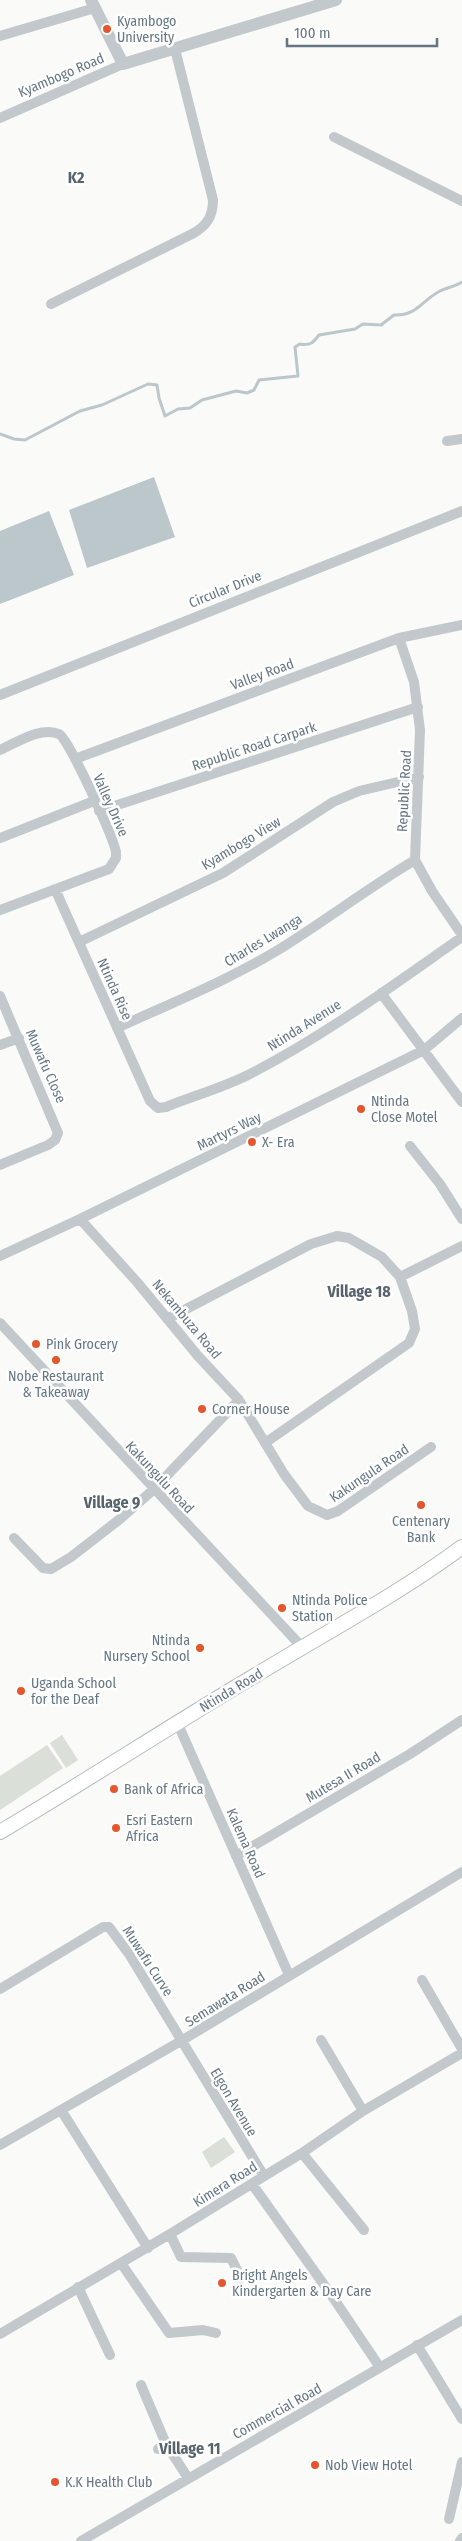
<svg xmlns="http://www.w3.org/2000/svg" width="462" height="2541" font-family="'Fira Sans Condensed',sans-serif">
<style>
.green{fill:#dadfd7}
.water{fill:#bbc7cb}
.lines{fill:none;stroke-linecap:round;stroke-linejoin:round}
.stream{stroke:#bbc7cb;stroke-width:3}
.secondary-casing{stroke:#b3babf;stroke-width:16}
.minor{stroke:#c3c8cc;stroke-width:10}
.tertiary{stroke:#c3c8cc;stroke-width:12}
.secondary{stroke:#fff;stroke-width:14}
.poi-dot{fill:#e4572e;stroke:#fff;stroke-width:2}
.labels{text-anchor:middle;stroke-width:5;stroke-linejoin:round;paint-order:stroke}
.poi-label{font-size:14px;fill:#657683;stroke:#fff;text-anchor:start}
.street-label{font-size:14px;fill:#657683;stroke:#fff}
.quarter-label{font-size:16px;font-weight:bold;fill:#57646e;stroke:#fff}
</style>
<rect width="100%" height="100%" fill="#fafaf8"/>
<path class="green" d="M62,1735l16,25 -12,8 -16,-25z
M47,1745l16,23 -63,42v-34z
M224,2137l11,15 -24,16 -9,-16z"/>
<path class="water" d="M154,477l21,60 -88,31 -18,-58z
M49,511l25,64 -74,29v-73z"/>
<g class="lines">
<path class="stream" d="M0,434l14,5 11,1 55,-29 22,-6 46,-21 9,1 2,13 6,18 13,-7 12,-1 12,-8 34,-9 11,2 7,-3 5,-10 39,-4 -3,-29 5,-3c10,2 13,-1 19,-9l36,-6 8,-5 18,1 13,-10c23,1 27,-14 46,-24 7,-4 15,-4 22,-9"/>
<defs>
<path id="secondary" d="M0,1832c86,-51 170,-106 256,-157 69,-42 141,-80 206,-128"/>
</defs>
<use href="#secondary" class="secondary-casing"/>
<path class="minor" d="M0,36l95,-28
M0,118l123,-54
M334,137l128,64
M51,304l141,-70c15,-8 21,-18 21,-34l-38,-151
M447,441l15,-2
M399,638l15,44 6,48 -5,130 17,31 30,44
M0,695l462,-184
M0,750c16,-7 41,-24 59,-16 10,5 54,103 57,118v6l-7,11 -109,41
M75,759l324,-121 63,-13
M99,811l319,-104
M0,838l94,-37
M55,889l95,212 8,7 8,-1c27,-11 56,-19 82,-32 75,-38 145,-90 214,-138
M79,942l144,-69 110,-71 26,-11 60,-14
M381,993l81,109
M0,996l58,137 -3,7 -7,5 -48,20
M117,1028c54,-25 110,-47 161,-78 47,-29 90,-62 137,-90
M0,1045l19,-7
M410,1146l30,38 22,35
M80,1219l57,63 61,74 41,44 45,74 24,32 19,9 11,-4 93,-64
M0,1256l80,-37 344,-169 38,-32
M400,1277l62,-31
M167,1319l144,-75 26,-8 12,2 33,19 18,20 12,34 3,18 -6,14 -144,100
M0,1323l302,324
M14,1538l29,30 8,1 20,-12 49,-38 33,-29 86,-90
M177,1722l112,253
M236,1856l174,-102 52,-34
M422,1980l40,69
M0,1989l103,-62h6l20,27 135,222
M321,2040l42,71
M61,2110l87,138
M0,2145l181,-104 281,-169
M302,2153l62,77
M252,2184l80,112 47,70
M170,2234l11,23 50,1 10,20
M121,2263l48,70 34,-3 13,3
M78,2287l32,68
M0,2334l170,-100 132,-81 61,-42 99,-58
M417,2345l45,74
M141,2385l25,59
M158,2449l8,-5 22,34
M449,2519l13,-57
M81,2541l381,-221
M460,2541l2,-3"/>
<path class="tertiary" d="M91,0l32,64 213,-64"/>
<use href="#secondary" class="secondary"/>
</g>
<g class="poi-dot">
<circle cx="107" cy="29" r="5"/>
<circle cx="361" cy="1109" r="5"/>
<circle cx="252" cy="1142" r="5"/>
<circle cx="36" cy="1344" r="5"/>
<circle cx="56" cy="1360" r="5"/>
<circle cx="202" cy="1409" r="5"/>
<circle cx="421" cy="1505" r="5"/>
<circle cx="282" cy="1608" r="5"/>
<circle cx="200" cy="1648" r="5"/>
<circle cx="21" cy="1691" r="5"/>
<circle cx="114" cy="1789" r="5"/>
<circle cx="116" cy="1828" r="5"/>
<circle cx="222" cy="2283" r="5"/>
<circle cx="315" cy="2465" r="5"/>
<circle cx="55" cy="2482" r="5"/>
</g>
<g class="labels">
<g class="poi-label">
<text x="117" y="26">Kyambogo<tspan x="117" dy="16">University</tspan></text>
<text x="371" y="1106">Ntinda<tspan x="371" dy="16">Close Motel</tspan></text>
<text x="262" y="1147">X- Era</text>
<text x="46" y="1349">Pink Grocery</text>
<text x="56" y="1381" text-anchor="middle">Nobe Restaurant<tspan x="56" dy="16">&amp; Takeaway</tspan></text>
<text x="212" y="1414">Corner House</text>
<text x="421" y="1526" text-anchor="middle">Centenary<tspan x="421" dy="16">Bank</tspan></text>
<text x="292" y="1605">Ntinda Police<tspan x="292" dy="16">Station</tspan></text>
<text x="190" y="1645" text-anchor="end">Ntinda<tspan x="190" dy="16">Nursery School</tspan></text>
<text x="31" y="1688">Uganda School<tspan x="31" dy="16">for the Deaf</tspan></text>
<text x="124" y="1794">Bank of Africa</text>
<text x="126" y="1825">Esri Eastern<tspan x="126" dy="16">Africa</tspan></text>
<text x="232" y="2280">Bright Angels<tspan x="232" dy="16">Kindergarten &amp; Day Care</tspan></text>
<text x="325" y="2470">Nob View Hotel</text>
<text x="65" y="2487">K.K Health Club</text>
</g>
<g class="street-label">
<text transform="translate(61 75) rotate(-23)" y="5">Kyambogo Road</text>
<text transform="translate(225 589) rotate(-22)" y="5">Circular Drive</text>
<text transform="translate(262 674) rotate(-20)" y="5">Valley Road</text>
<text transform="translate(254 746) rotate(-18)" y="5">Republic Road Carpark</text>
<text transform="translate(404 791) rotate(-87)" y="5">Republic Road</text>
<text transform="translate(111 805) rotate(66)" y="5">Valley Drive</text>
<text transform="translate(241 843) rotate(-31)" y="5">Kyambogo View</text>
<text transform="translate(263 940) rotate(-31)" y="5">Charles Lwanga</text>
<text transform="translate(115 989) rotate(66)" y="5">Ntinda Rise</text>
<text transform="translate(304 1025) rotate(-32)" y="5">Ntinda Avenue</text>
<text transform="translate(46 1066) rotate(66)" y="5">Muwafu Close</text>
<text transform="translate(229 1131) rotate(-26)" y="5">Martyrs Way</text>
<text transform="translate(187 1319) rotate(50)" y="5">Nekambuza Road</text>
<text transform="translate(369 1473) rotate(-34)" y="5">Kakungula Road</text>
<text transform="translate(160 1477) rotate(47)" y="5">Kakungulu Road</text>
<text transform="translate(231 1690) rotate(-31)" y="5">Ntinda Road</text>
<text transform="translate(343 1777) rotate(-31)" y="5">Mutesa II Road</text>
<text transform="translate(246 1843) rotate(66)" y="5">Kalema Road</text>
<text transform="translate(148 1961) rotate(57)" y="5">Muwafu Curve</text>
<text transform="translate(225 1999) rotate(-32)" y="5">Semawata Road</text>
<text transform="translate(234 2102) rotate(59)" y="5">Elgon Avenue</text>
<text transform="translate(225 2184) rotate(-32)" y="5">Kimera Road</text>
<text transform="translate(277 2411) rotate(-29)" y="5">Commercial Road</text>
</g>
<g class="quarter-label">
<text x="76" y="183">K2</text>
<text x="359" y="1297">Village 18</text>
<text x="112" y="1508">Village 9</text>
<text x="190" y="2454">Village 11</text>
</g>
</g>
<path d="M287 38v8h150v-8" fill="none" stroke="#657683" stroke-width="2.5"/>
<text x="294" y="38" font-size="15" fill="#657683" stroke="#ffffff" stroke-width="4" paint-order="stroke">100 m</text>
</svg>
